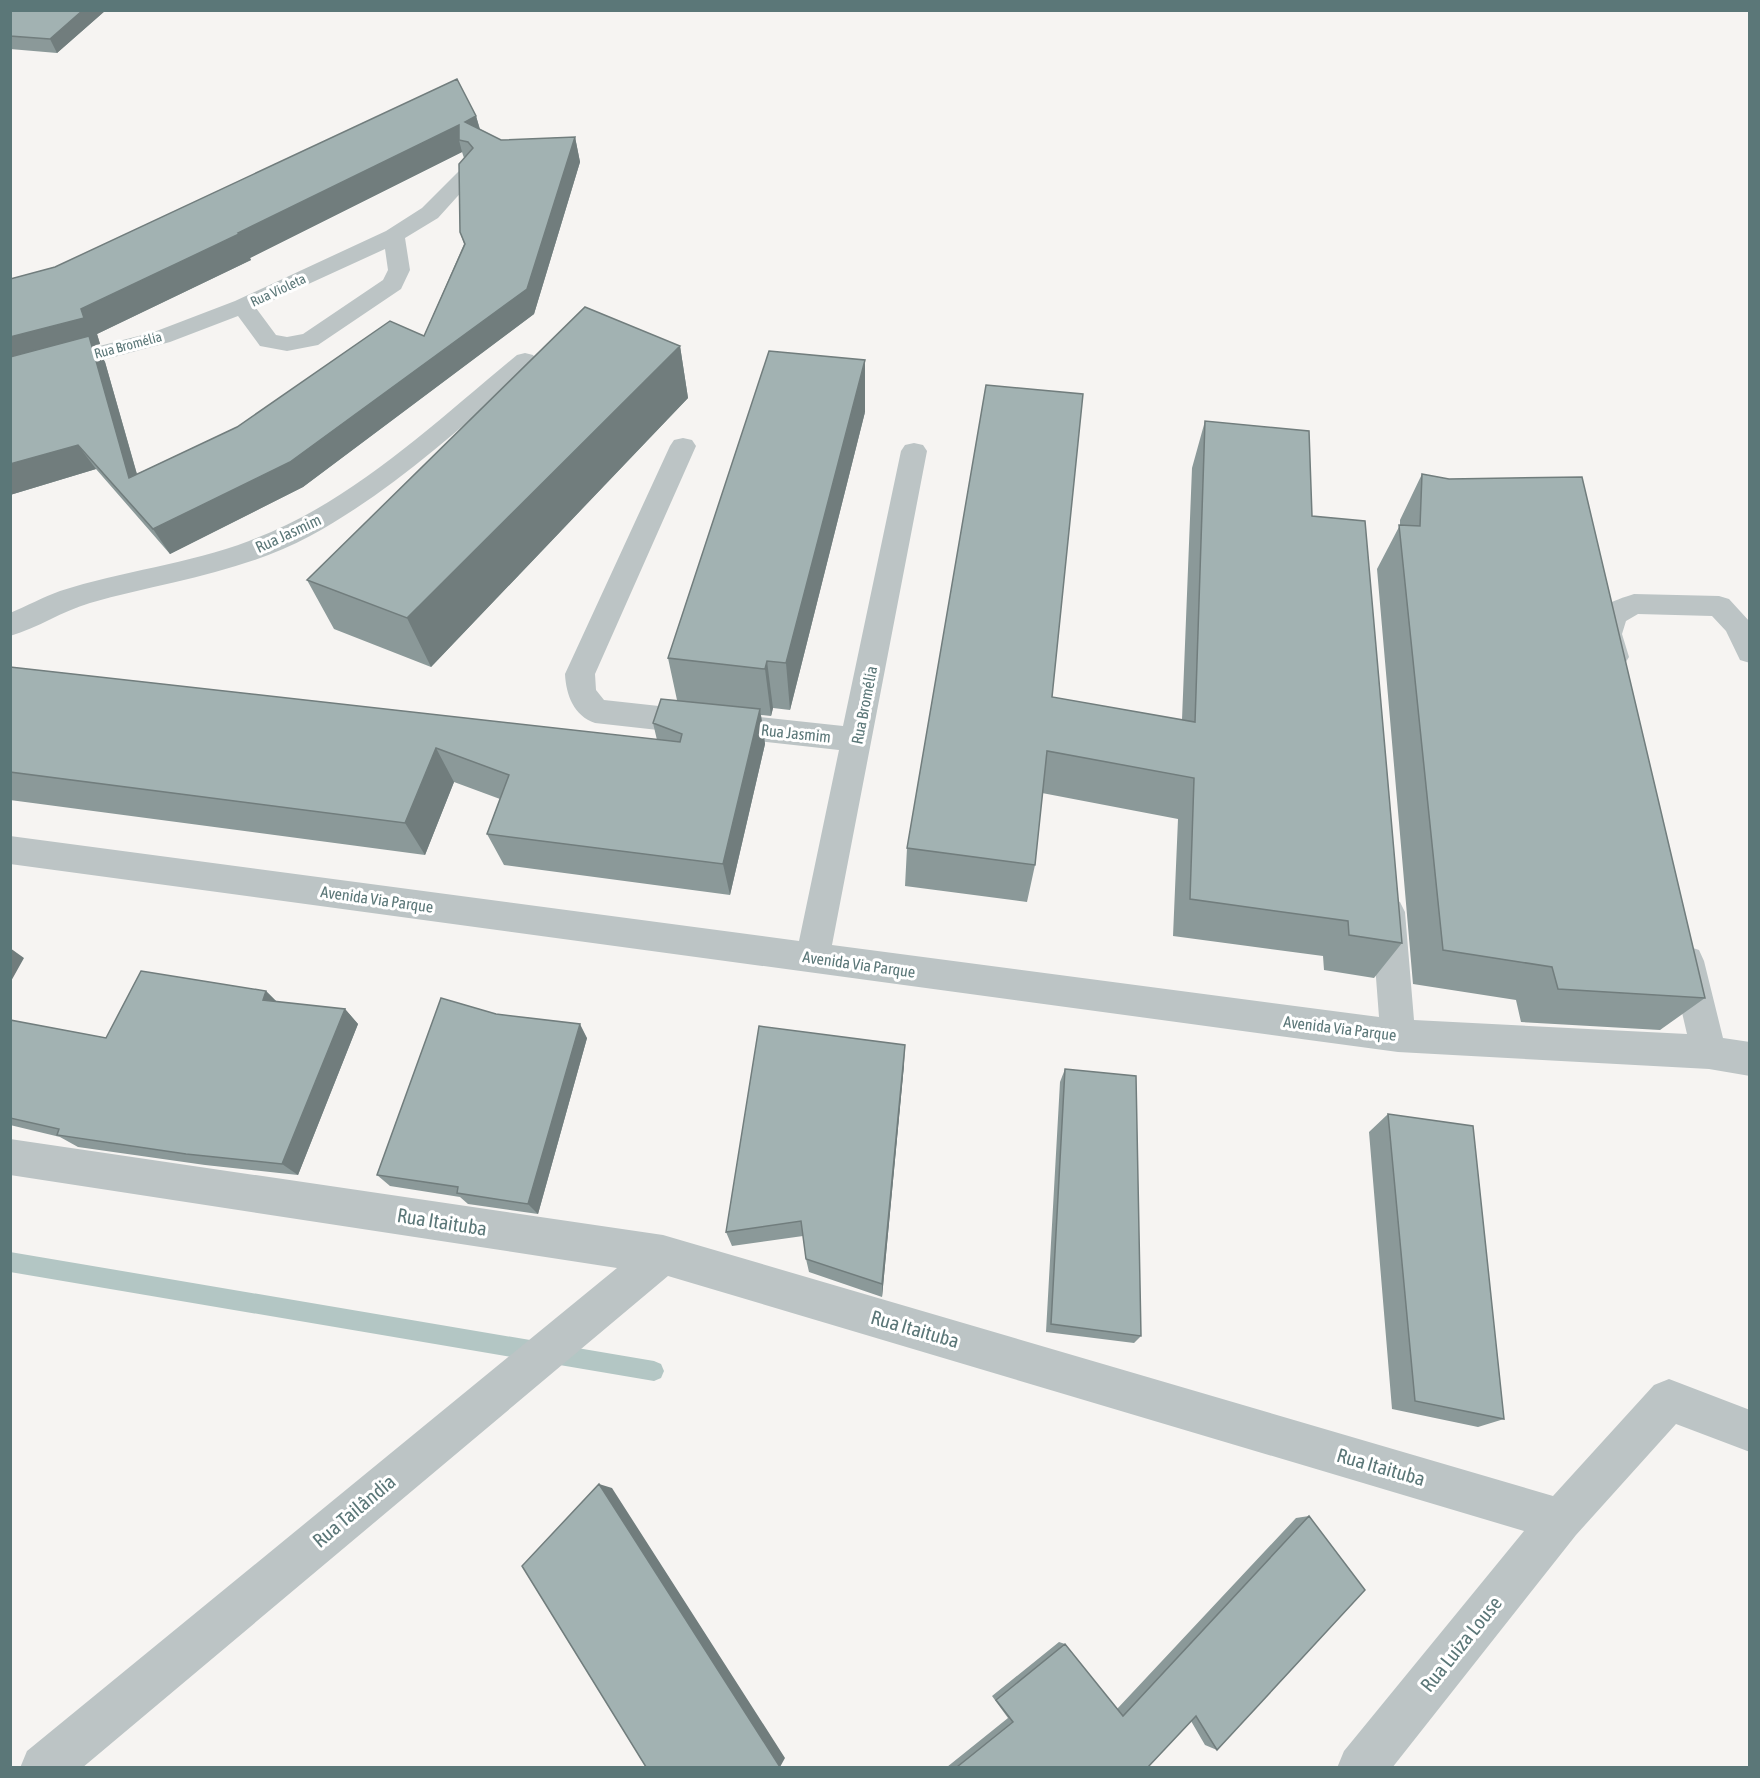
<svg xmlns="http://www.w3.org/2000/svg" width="1760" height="1778" font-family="'Asap Condensed',sans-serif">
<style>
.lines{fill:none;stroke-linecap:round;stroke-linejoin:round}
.stream{fill:#b3c6c4;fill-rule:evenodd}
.street{fill:#bcc4c5;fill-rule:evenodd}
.wall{fill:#8b9999;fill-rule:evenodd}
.shaded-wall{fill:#717d7d}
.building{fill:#a2b2b2;stroke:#717d7d;stroke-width:1.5}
.labels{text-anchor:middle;stroke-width:6;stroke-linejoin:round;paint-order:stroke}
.far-street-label{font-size:14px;fill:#5b7778;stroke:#fff}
.street-label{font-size:16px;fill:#5b7778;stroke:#fff}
.near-street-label{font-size:20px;fill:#5b7778;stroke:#fff}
</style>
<rect width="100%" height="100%" fill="#f6f4f2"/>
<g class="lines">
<path class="stream" d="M10,1252l644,109 7,3 3,7 -3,7 -7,3 -644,-109z"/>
<path class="street" d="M468,167l7,2 3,4 -3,4 -37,41 -33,20 5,32 -9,19 -83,56 -31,6 -27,-5 -22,-30 -68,26 -160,43v-16l144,-37 81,-31 151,-70 36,-23 39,-39zM385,249l3,21 -5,10 -80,54 -16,3 -11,-2 -20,-27z
M525,353l8,2 4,5 -4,5c-71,61 -140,126 -223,171 -68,37 -146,46 -220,67 -28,8 -52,25 -80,33v-23c17,-7 33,-16 50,-22 62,-20 128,-27 189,-50 103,-38 185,-118 268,-186z
M683,438l9,2 4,6 -101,228 1,16 8,10 239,26 58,-275 4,-6 9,-2 9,2 4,6 -95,494 547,72 -8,-105 5,-10 12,-4 12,4 5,10 9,108 273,14 -17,-73 5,-11 12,-4 12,4 5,11 19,77 27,4v34l-41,-7 -311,-17 -1388,-188v-28l789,105 40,-191 -244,-27c-21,-7 -29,-28 -30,-49l105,-228 4,-6z
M1634,594l85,2 10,3 21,23v41l-10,-3 -14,-29 -14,-15 -74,-2 -12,7 -4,13 7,23 -5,8 -10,3 -10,-3c-9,-16 -16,-44 0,-58 7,-6 21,-10 30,-13z
M10,1139l653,96 890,261 101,-111 15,-6 81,31v42l-74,-28 -100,111 -184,233h-55l7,-17 180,-220 -856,-255 -586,492h-62l7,-17 590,-483 -607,-93z"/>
</g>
<path class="wall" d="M10,10h96l-49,43 -47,-4z
M476,116l4,13 21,11 74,-3 5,25 -46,152 -231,173 -133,67 -74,-85 -86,26v-216l45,-12zM462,152l2,6 -4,74 4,12 -40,92 -187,91 -100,47 -32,-112 -10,-17 5,-1 -3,-10 154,-74 -1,-2z
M680,346l8,52 -257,269 -97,-38 -27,-49z
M865,412l-75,298 -17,-2 -2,8 -10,-1 4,29 -35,151 -226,-30 -17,-31 13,-35 -46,-17 -29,73 -415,-55v-133l647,73 -4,-17 24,-23 -9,-42z
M1205,421l107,95 90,427 -28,35 -50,-8 -1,-14 -150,-20 5,-117 -136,-26 -7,72 -8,37 -122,-16 2,-38 145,-151 130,23 10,-252z
M1422,474l283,524 -45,32 -139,-8 -5,-22 -103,-16 -36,-415 23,-44v-5z
M266,991l11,11 68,7 13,15 -60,151 -93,-10 -127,-18 -18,-10 -50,-12v-105l96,18z
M496,1014l91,24 -49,176 -70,-10 -8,-7 -70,-11 -13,-11z
M904,1065l-22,232 -73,-25 -3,-13 -3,-23 -71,10 -6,-14z
M1065,1069l76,267 -7,7 -88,-11 14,-250z
M1388,1114l116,305 -26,8 -86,-18 -23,-277z
M1309,1516l-92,234 -12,-5 -14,-24 -43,46h-201l61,-49 -16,-22 67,-54 6,2 52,65 179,-191z"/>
<path class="shaded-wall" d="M83,10h23l-49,43 -7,-14z
M476,116l7,25 -18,-19z
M459,125v15l3,12 -212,106 1,2 -154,74 3,10 -5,1 10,17 40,141 -135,-136v-30l71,-28z
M575,137l5,25 -46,152 -231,173 -133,67 -17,-25 374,-240z
M680,346l8,52 -257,269 -24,-49z
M865,360v52l-75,298 -4,-47z
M78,445l18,24 -86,26v-31z
M767,661l6,47 -2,8 -6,-47z
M760,709l5,35 -35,151 -7,-31z
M436,748l18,34 -29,73 -20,-32z
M10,948l14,10 -14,25z
M266,991l15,15 -18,-6z
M345,1009l13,15 -60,151 -16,-11z
M580,1024l7,14 -49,176 -10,-10z
M905,1045l-1,20 -22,232v-13z
M599,1484l13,4 173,270 -5,9z"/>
<path class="building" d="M10,10h73l-33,29 -40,-3z
M457,79l19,37 -11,6 36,18 74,-3 -48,152 -237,173 -137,67 -75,-84 -68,19v-107l79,-21 40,142 108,-51 153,-106 34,15 41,-92 -5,-12 -1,-68 14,-16 -5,-6 -9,-2v-15l-221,108 1,1 -158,75 3,9 -74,19v-58l45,-12z
M585,307l95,39 -273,272 -100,-38z
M769,351l96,9 -79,303 -19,-2 -2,8 -97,-11z
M986,385l97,9 -31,303 143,25 10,-301 104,10 3,85 53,5 37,422 -53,-8 -1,-14 -158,-22 4,-121 -147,-27 -12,114 -128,-17z
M1422,474l27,5 133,-2 123,521 -147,-9 -6,-22 -109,-17 -44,-425 21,1z
M10,667l670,75 2,-8 -29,-11 8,-24 99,10 -37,155 -236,-30 22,-59 -73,-27 -31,75 -395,-51z
M141,971l125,20 -3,9 82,9 -63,155 -96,-10 -129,-19 2,-6 -49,-11v-98l96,18z
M441,998l55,16 84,10 -52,180 -71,-11 1,-6 -81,-12z
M759,1026l146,19 -23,239 -76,-25 -5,-38 -75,11z
M1065,1069l71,7 5,260 -90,-12z
M1388,1114l85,12 31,293 -89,-18z
M599,1484l181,283h-134l-124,-201z
M1309,1516l56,74 -148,160 -21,-34 -48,51h-191l56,-45 -17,-22 69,-56 58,72z"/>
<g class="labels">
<g class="far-street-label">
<text transform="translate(278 290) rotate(-25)" y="5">Rua Violeta</text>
<text transform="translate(128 345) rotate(-15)" y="5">Rua Bromélia</text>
</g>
<g class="street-label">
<text transform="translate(288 533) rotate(-25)" y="6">Rua Jasmim</text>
<text transform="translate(864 705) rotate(-79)" y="6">Rua Bromélia</text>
<text transform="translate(796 733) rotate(6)" y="6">Rua Jasmim</text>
<text transform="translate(377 899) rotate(8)" y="6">Avenida Via Parque</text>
<text transform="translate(859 964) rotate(8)" y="6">Avenida Via Parque</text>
<text transform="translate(1340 1028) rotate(7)" y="6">Avenida Via Parque</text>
</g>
<g class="near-street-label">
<text transform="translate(442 1222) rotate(9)" y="7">Rua Itaituba</text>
<text transform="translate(915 1329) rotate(16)" y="7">Rua Itaituba</text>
<text transform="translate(1381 1467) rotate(16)" y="7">Rua Itaituba</text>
<text transform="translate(354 1511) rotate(-40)" y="7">Rua Tailândia</text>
<text transform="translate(1461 1644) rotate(-51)" y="7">Rua Luiza Louse</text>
</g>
</g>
<rect width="1760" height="1778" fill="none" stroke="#5b7778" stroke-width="24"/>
</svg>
